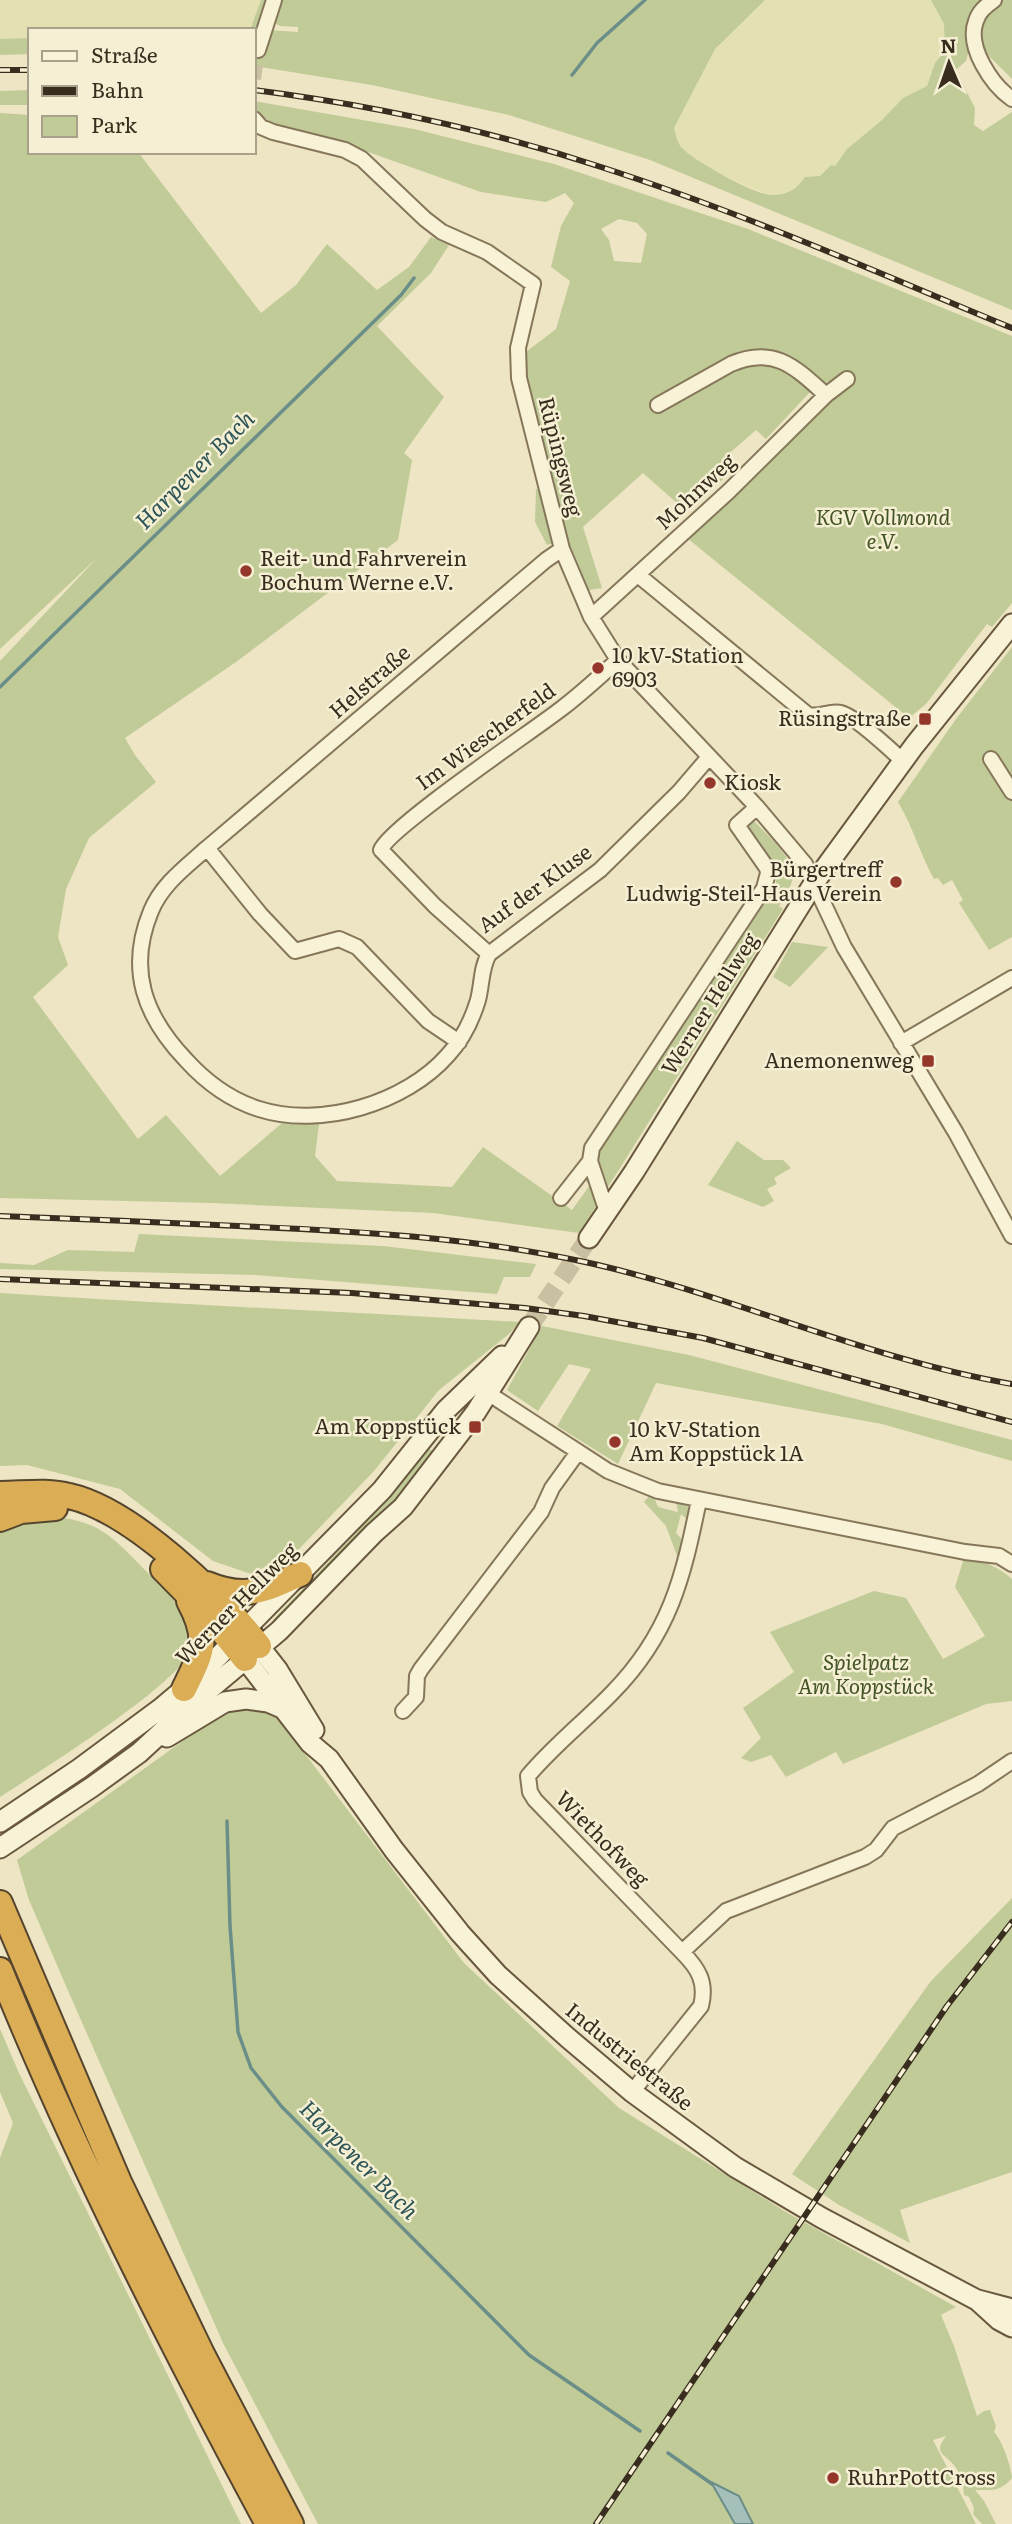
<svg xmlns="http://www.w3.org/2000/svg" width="1012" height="2524" font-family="Literata,serif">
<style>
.farmland{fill:#e3e0b1}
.green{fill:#c0cb98;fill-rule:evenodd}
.water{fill:#a5c0bb;stroke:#6c8e89;stroke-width:2}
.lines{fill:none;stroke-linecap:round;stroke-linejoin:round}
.stream{stroke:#6c8e89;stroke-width:3.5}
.street-tunnel{stroke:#c9c0a2;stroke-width:14;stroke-dasharray:14 7;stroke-linecap:butt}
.secondary-tunnel{stroke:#c9c0a2;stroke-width:19;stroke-dasharray:19 10;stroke-linecap:butt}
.street-casing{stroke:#87775a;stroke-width:18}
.secondary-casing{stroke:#69583e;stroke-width:23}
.highway-casing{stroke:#55452f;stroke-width:28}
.street{stroke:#f8f2d7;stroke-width:14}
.secondary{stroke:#f8f2d7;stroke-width:19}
.highway{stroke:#dbae56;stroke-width:24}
.rail-casing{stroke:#382d1e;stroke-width:6}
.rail{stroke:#f5efd3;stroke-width:3.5;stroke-dasharray:10;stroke-linecap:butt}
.poi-dot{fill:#95362b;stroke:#f5efd3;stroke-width:2.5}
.labels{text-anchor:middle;stroke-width:5;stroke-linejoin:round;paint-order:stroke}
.street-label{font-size:21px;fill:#382d1e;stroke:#f5efd3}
.park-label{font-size:21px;font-style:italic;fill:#435425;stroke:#f5efd3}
.poi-label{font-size:21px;fill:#382d1e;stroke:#f5efd3;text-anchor:start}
.water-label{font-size:23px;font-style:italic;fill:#2e5557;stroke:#f5efd3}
</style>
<rect width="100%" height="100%" fill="#ede5c3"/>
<path class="farmland" d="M0,0h261l-11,30h-220v8l-30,1z
M765,0h166l13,24 1,28 -10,11 -8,23 -24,12 -21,22 -35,29 -12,17 -4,-1 -11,11 -15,1 -9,13 -25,6 -51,-22 -19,-12 -22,-16 -5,-18 41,-79z"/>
<path class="green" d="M261,0h8l-2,30 31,2v-5l-18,-1 -7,-4 7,-22h485l-50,49 -41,79c2,7 3,15 8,20 13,13 75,49 92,47 15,-1 23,-6 31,-18l15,-1 11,-11 4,1 12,-17 35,-29 21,-22 24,-12 8,-23 10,-12 -1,-27 -13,-24h81v79l-40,-40 -6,22 -15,13 5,-3 19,37 -1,17 9,6 29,-19v198l-362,-150 -141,-45 -137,-30 -118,-19v-36h-4z
M30,38v16l-30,1v-16z
M30,90v15h-30v-14z
M254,101l160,28 140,35 194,65 264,107v267l-20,24 -5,-3 -61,80 -17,14 -222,-180 162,-155 -1,-2h-19l-19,11 -44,47 -10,-9 -31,27 10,12 -49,42 -43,-38 -60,54 19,61 -13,2 -18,-43 -17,-4 -7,2 -12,-23 1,-33 18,4 -29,-125 1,-16 30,-23 14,-48 -19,-14 10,-41 13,-23 -9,-10 -19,9 -65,-10 -127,-45 -81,-22 -14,-13 -5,-1zM619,219l18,4 10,11 -6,29 -27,-2 -5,-21 -8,-11z
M0,113l30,2v37h108l123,161 35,-28 31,-41 50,46 32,-23 22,-30 18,8 -18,28 -54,53 67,71 -40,56 8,7 -14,80 -162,122 -111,76 10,17 21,27 -67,56 -23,51 -8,48 10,28 -35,32 105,142 28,-24 54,61 62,-53 37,1 -4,32 22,25 115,6 31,-40 89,63 18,-25 -7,-7 11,-23 182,-269v-14l-31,-45 7,-8c12,13 43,40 41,57 -1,11 -9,21 -14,30l4,3 -204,324 -146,-20 -221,-10 -212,-5v-537l98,-104 -98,92z
M1012,647v290l-23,13 -30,-47 4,-3 -11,-20 -9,5 -5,-7 -4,1c-14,-25 -21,-52 -36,-77l58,-83z
M792,942l36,5 -38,40 -17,-10z
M737,1141l27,19h19l8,8 -17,10 3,6 -10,5 7,12 -11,6 -55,-22z
M139,1234l244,12 153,18 -6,13h-26l-7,17 -241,-19 -256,-6v-6l34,2 34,-15 66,2z
M0,1293c173,11 347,19 520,29l-11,12 -70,56 -65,81 -76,79 -47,24 -38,-13 -93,-72 -93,-24 -27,1z
M542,1326l147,29 323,85v21l-130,-37 -226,-41 -38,81 -61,-38 34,-57 -22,-5 -31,47 -31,-21z
M427,1447l7,5 -67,82 -88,92 -6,-6 83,-87z
M651,1494l2,1 5,12 20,5 -2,-11 13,6v14l-8,-7 -5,19 9,10 -3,13h-5l-11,-30 -22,-24z
M44,1516c57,3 69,22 107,60 20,21 42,39 40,71 -2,32 -159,129 -191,150v-269z
M964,1558c20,3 33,8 48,21v122l-26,3 -143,60 -7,-12 -50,25 -15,-22 -20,7 -10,-4 20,-20 -18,-30 51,-36 -24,-40 104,-41 32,7 37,61 42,-23 -30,-49z
M262,1709l15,8 187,246 155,145 167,104 170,95 -15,8 13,31 23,70 7,-5 6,-1 6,16 -2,6c8,8 17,34 18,46 -12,14 -20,12 -37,12l9,11 12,23h-14l-9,-10 1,-6 -5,-11 -5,-2c-1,-11 -3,-23 -12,-32 -10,-11 -18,-10 -6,-27l-13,4 43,84h-223l-6,-14 -13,11 1,3h-417l-95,-181 -157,-357 -37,-86 -12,-40 195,-140 16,-10z
M1012,1898v274l-112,38 10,33 -71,-38 -47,-31 139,-193z
M0,2029l19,44 222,451h-241v-366l13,-35 -13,-31z"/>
<path class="water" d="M711,2482l28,14 14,28h-18z"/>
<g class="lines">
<path class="stream" d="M572,75l25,-32 48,-43
M0,687l401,-392 13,-17
M227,1821l3,105 8,106 13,36 31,39 247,248 111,76
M668,2453l44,31"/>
<path class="street-tunnel" d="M254,79l4,-29"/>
<path class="secondary-tunnel" d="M529,1327l60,-89"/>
<defs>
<path id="street" d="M994,0c-8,6 -15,11 -18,21 -10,26 16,64 36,78
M258,50l16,-50
M254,119l7,8 12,5 72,18 17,9 63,60 17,13 45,20 46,32 -15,64 1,30 43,171 29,68 27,43 139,147 48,57 39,83 112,186 56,103
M826,395l21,-16
M638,575l170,140c12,3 22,-5 33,-2 14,3 50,37 62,48
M591,617l137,-125 98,-97c-30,-27 -52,-50 -95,-31l-73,41
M618,660c-19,17 -37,34 -57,49 -27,21 -174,120 -180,141l54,56 54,48 111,-84 79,-78 30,-35
M991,759l21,33
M207,848l53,66 35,37 44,-12 18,8 71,74 31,21
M489,954c-8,13 -7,31 -11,46 -6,20 -16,40 -30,55 -42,48 -127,74 -189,54 -29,-9 -53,-27 -73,-49 -42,-44 -59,-91 -35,-149 11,-27 35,-44 56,-63l339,-288 16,-11
M901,1043l111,-65
M590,1161l17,51
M561,1198l29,-37 2,-13 172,-260 4,-15 -1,-5 -30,-43 20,-18
M480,1388l128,83 50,20 307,61 34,4 13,8
M403,1711l13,-14 1,-21 4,-7 120,-157 11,-24 26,-36
M682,1952l44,-41 139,-54 11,-7 17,-22 85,-44 34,-23
M632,2092l69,-86c6,-24 -3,-38 -19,-54l-147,-152 -5,-8 -2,-16c25,-30 57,-55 84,-83 58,-59 71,-115 87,-193"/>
<path id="secondary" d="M589,1238l45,-66 180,-289 100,-137 98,-122
M259,1646l18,23 37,61
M245,1659l65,84 19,16 65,91 66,83 38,42 70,63 64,54 103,75 87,51 155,82 22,20 13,7
M167,1737l58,-35 21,-3 22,3 14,6
M0,1822l79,-53 81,-60 38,-32 184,-187 64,-80 56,-54
M0,1848l92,-61 47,-34 53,-49 87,-73 95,-98 29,-26 73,-95 53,-85
M978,2300l34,9"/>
<path id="highway" d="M0,1494c23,0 47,-4 69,2 63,14 151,100 190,150
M0,1519l21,-8 34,-3
M163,1569l51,52 31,38
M207,1584c38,16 58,6 93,-10
M184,1689c18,-37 26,-49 5,-88
M0,1903l119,279 83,172 89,170
M0,1970c77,190 171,374 268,554"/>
</defs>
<use href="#street" class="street-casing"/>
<use href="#secondary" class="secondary-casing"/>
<use href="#highway" class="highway-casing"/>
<use href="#street" class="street"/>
<use href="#secondary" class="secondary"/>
<use href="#highway" class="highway"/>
<defs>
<path id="rail" d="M0,70h30
M254,90c118,15 234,40 347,77 140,45 275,105 411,161
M0,1216c79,3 159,6 238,10 117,5 232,11 347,36 145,32 280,97 427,122
M0,1279l352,14 173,15 59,8 119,22 309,84
M596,2524l351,-518 65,-84"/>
</defs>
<use href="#rail" class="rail-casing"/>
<use href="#rail" class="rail"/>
</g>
<g class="poi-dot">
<circle cx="246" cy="571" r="7"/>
<circle cx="598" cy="668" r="7"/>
<rect x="918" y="712" width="14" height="14" rx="3.5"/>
<circle cx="710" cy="783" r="7"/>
<circle cx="896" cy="882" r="7"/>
<rect x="921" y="1054" width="14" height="14" rx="3.5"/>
<rect x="468" y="1420" width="14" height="14" rx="3.5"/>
<circle cx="615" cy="1442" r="7"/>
<circle cx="833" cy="2478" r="7"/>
</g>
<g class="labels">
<g class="street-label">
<text transform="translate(560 457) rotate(76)" y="7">Rüpingsweg</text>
<text transform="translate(696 492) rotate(-43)" y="7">Mohnweg</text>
<text transform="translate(370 682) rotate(-41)" y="7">Helstraße</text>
<text transform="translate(486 737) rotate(-36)" y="7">Im Wiescherfeld</text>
<text transform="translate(535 889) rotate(-36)" y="7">Auf der Kluse</text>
<text transform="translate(710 1004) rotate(-58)" y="7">Werner Hellweg</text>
<text transform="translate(237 1604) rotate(-45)" y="7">Werner Hellweg</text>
<text transform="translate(602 1839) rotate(46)" y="7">Wiethofweg</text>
<text transform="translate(629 2057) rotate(39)" y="7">Industriestraße</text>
</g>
<g class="park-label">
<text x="883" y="525">KGV Vollmond<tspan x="883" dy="24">e.V.</tspan></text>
<text x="866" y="1670">Spielpatz<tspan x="866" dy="24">Am Koppstück</tspan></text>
</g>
<g class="poi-label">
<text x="260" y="566">Reit- und Fahrverein<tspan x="260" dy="24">Bochum Werne e.V.</tspan></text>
<text x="612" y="663">10 kV-Station<tspan x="612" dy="24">6903</tspan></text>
<text x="911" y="726" text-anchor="end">Rüsingstraße</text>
<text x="724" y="790">Kiosk</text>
<text x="882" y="877" text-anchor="end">Bürgertreff<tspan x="882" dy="24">Ludwig-Steil-Haus Verein</tspan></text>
<text x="914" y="1068" text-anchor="end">Anemonenweg</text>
<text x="461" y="1434" text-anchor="end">Am Koppstück</text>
<text x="629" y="1437">10 kV-Station<tspan x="629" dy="24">Am Koppstück 1A</tspan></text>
<text x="847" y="2485">RuhrPottCross</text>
</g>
<g class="water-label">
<text transform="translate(195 470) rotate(-45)" y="8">Harpener Bach</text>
<text transform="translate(359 2160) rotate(45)" y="8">Harpener Bach</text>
</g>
</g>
<rect x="28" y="28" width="228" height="126" fill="#f5efd3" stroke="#a9a18b" stroke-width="2"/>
<rect x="42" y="51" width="35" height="10" fill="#f8f2d7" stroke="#a9a18b" stroke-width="2"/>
<text x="91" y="63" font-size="21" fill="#382d1e">Straße</text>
<rect x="42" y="86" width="35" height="10" fill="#382d1e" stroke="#a9a18b" stroke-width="2"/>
<text x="91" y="98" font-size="21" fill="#382d1e">Bahn</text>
<rect x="42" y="116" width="35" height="21" fill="#c0cb98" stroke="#a9a18b" stroke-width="2"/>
<text x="91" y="133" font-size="21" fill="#382d1e">Park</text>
<g transform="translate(949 63) rotate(358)" stroke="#f5efd3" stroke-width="5" paint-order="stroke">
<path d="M0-5L12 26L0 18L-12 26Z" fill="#382d1e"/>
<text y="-10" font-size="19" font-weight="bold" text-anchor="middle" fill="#382d1e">N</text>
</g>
</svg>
